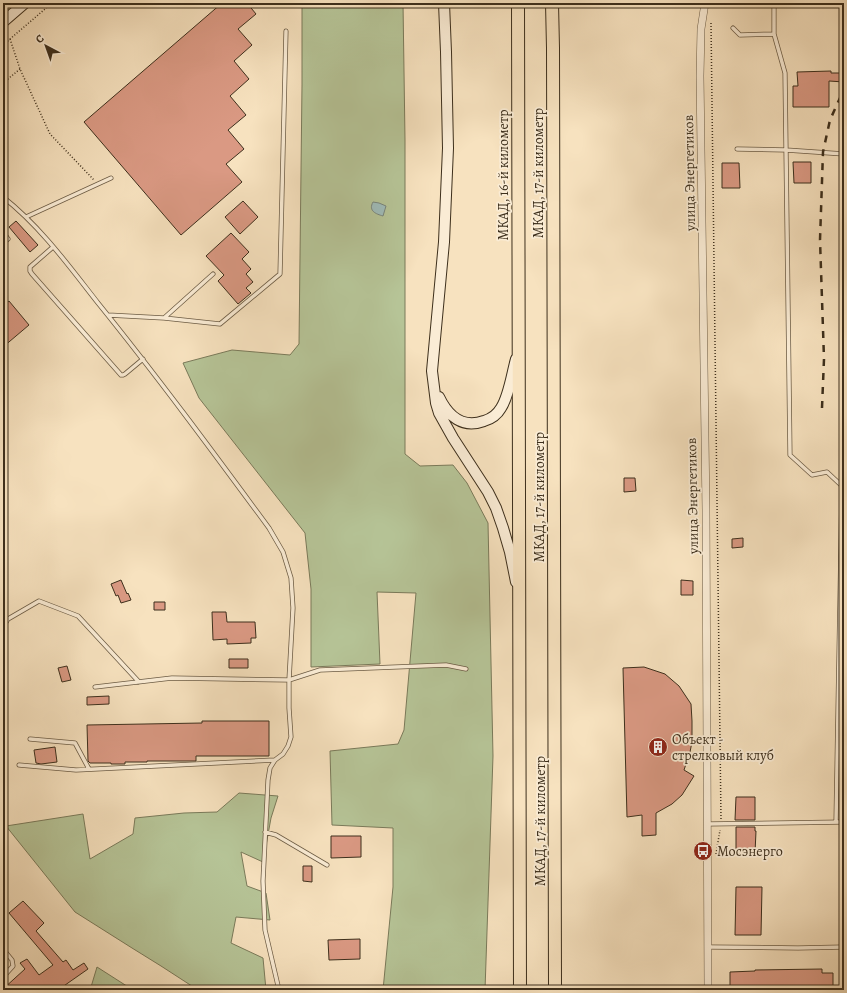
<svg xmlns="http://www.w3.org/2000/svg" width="847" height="993" font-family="Alegreya,serif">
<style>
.green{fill:#b6c497;stroke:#7a7a5a}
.water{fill:#9fbcba;stroke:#78847b}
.building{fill:#da9983;stroke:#3d2f1c}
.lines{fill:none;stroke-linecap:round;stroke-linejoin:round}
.service-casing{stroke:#6c5c45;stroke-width:5}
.minor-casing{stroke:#6c5c45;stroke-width:8}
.secondary-casing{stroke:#3d2f1c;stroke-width:12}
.trunk-casing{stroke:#3d2f1c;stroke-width:14}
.path{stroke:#3d2f1c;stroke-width:1.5;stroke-dasharray:1 2;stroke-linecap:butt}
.service{stroke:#faecd5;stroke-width:3.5}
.minor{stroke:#faecd5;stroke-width:7}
.secondary{stroke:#faecd5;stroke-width:10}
.trunk{stroke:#f7e2bf;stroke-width:12}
.rail{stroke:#3d2f1c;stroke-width:2.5;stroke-dasharray:7 7;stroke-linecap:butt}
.labels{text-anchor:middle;stroke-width:3.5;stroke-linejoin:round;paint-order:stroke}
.street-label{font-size:14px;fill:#3d2f1c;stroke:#faecd5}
.poi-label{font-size:14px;fill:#3d2f1c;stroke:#faecd5;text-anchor:start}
</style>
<rect width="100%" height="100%" fill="#f7e2bf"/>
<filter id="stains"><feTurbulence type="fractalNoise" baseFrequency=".005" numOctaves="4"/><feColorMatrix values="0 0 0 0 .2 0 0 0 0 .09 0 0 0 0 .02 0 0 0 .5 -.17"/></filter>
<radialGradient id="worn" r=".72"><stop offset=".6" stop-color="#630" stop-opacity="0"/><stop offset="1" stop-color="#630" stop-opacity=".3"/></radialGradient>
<path class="green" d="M302,3h101l2,137v314l15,12 33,-1 14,18 21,40 5,233 -8,234h-102l10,-103v-59l-61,-3 -2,-74 68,-7 6,-14 12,-137 -39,-1 3,72 -69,3v-78l-6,-56 -106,-135 -16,-35 49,-13 58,5 9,-11 3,-259z
M239,793l39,3 -7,22 -8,44 -22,-10 6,34 19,7 4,27 -34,-3 -5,26 32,15 3,32h-68l-37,-24 -29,-18 -57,-36 -69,-86 77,-12 7,45 43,-25 2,-16 49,-5 33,-1z
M97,967l36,23h-40l-2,-3z"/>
<path class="water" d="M373,202l6,1 7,3 -3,10c-7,-2 -15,-5 -10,-14z"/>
<path class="building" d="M222,3h25l9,11 -18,15 14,16 -18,16 15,18 -19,17 16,19 -18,15 16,19 -18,15 16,18 -61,53 -97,-113z
M831,71v2h13v9l-15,-1v26h-36v-21h5l-1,-14z
M793,162h18v21h-17z
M722,163h17l1,25h-18z
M243,201l15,16 -18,17 -15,-17z
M16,221l22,24 -8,7 -21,-25z
M231,233l18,19 -7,7 9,10 -5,5 7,8 -7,6 5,5 -13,11 -20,-23 6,-6 -18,-19z
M9,301l20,24 -26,22v-41z
M624,478h11l1,13 -12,1z
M743,538v9l-11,1v-9z
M121,580l6,14 1,-1 3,7 -10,3 -3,-8 -2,1 -5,-12z
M681,580l12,1v14h-12z
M154,602h11v8h-11z
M212,612h14l1,10h28l1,16h-5v5l-24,1v-5l-14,1z
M229,659h19v9h-19z
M67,666l4,14 -9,2 -4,-14z
M644,667l21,7 14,12 12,18 1,17v21l-2,10 -6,18 10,6 -12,19 -10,9 -16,9v22l-14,1v-21l-15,2 -4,-149z
M109,696v8l-22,1v-8z
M202,721h67v35h-73v5h-49v1h-22v2h-14v-1h-21l-2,-2 -1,-36 115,-2z
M55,747l2,15 -16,2 -5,-1 -2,-13z
M736,797h19v23h-20z
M736,827h19v4h1l-1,22h-19z
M331,836h30v21l-30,1z
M303,866h9v16l-9,-1z
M736,887h26l-1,48h-26z
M23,901l21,22 -8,8 27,31 3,-2 7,10 11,-7 4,6 -30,21h-55v-1l22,-20 -5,-6 7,-4 12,16 14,-10 -44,-52z
M360,939v20l-31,1 -1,-20z
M822,969v4h11v17h-31v-2h-28v2h-44v-18l25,-1v-1z"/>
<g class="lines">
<defs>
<path id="service" d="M774,3v31l11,39 5,382 22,20 15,-3 15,14 -6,336
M733,28l7,7 34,-1
M737,149l49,1 58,4
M3,197c38,30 66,69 95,106 59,73 115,149 171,225l14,24 8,26 2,30 -4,72v28l2,29 -3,9 -5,8 -8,6 -5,8 -2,12 -5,101 2,49 14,60
M26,217l85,-39
M3,232l5,7 -5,4
M53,247l-23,20v4l2,3 89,101h2l2,-1 18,-15
M108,315l56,3 49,-44
M164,318l56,6 60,-50 6,-243
M3,627l5,-8 31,-18 39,15 61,66
M95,687l77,-9 117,2 31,-10 126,-5 20,4
M30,739l45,4 14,26
M19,765l57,5 199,-10
M707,824l137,-2
M265,832l11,3 51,30
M708,947l90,1 46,-1
M3,949l9,11 1,6 -10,11"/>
<path id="minor" d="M705,3l-4,26 -1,47 6,434 2,480"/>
<path id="secondary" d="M444,3l2,49 2,96 -4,94 -12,129 4,32 3,10 14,25 35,54 8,16 7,20 7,24 6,30
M3,22l22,-19
M439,397c9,19 23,32 45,24 7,-2 13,-6 17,-13 8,-12 11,-35 15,-49"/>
<path id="trunk" d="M518,3l2,987
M552,3l1,45 2,942"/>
</defs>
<use href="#service" class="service-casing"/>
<use href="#minor" class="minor-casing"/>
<use href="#secondary" class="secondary-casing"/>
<use href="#trunk" class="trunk-casing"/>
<path class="path" d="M711,23l10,796
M10,39l10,30 30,65 44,46
M3,45l49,-42
M3,83l17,-14
M716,854l4,-24"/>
<use href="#service" class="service"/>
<use href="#minor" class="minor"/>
<use href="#secondary" class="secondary"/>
<use href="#trunk" class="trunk"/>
<path class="rail" d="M822,408l2,-49 -4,-119 3,-88 7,-32 14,-31"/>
</g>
<defs>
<symbol id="building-disc" viewBox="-11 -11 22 22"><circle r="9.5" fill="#8f2418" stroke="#faecd5"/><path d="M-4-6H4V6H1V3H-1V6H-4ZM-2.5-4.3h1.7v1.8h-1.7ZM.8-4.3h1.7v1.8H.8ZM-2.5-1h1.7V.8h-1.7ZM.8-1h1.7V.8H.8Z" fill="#fff"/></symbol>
<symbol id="bus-disc" viewBox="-11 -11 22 22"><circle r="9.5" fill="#8f2418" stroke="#faecd5"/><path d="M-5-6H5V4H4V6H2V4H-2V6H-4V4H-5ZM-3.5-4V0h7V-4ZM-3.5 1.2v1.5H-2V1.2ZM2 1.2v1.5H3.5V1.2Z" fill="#fff"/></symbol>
</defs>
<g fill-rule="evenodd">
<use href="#building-disc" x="647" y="736" width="22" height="22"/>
<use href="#bus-disc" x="692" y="840" width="22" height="22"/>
</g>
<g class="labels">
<g class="street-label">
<text transform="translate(538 173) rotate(-90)" y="5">МКАД, 17-й километр</text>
<text transform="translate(689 173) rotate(-91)" y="5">улица Энергетиков</text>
<text transform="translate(503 175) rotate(-90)" y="5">МКАД, 16-й километр</text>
<text transform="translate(692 496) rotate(-91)" y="5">улица Энергетиков</text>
<text transform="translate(539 497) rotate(-90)" y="5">МКАД, 17-й километр</text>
<text transform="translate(540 821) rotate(-90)" y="5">МКАД, 17-й километр</text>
</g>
<g class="poi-label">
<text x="672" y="744">Объект -<tspan x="672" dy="16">стрелковый клуб</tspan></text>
<text x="717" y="856">Мосэнерго</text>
</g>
</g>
<rect width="847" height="993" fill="none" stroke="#f7e2bf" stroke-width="16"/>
<rect x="4" y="4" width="839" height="985" fill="none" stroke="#3d2f1c" stroke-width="2"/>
<rect x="8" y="8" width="831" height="977" fill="none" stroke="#3d2f1c"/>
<g transform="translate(46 46) rotate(319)" stroke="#faecd5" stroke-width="3" paint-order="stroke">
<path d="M0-3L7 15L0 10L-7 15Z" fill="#3d2f1c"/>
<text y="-6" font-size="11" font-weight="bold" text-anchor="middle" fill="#3d2f1c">С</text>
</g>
<rect width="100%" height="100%" filter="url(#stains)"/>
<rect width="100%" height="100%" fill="url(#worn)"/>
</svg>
